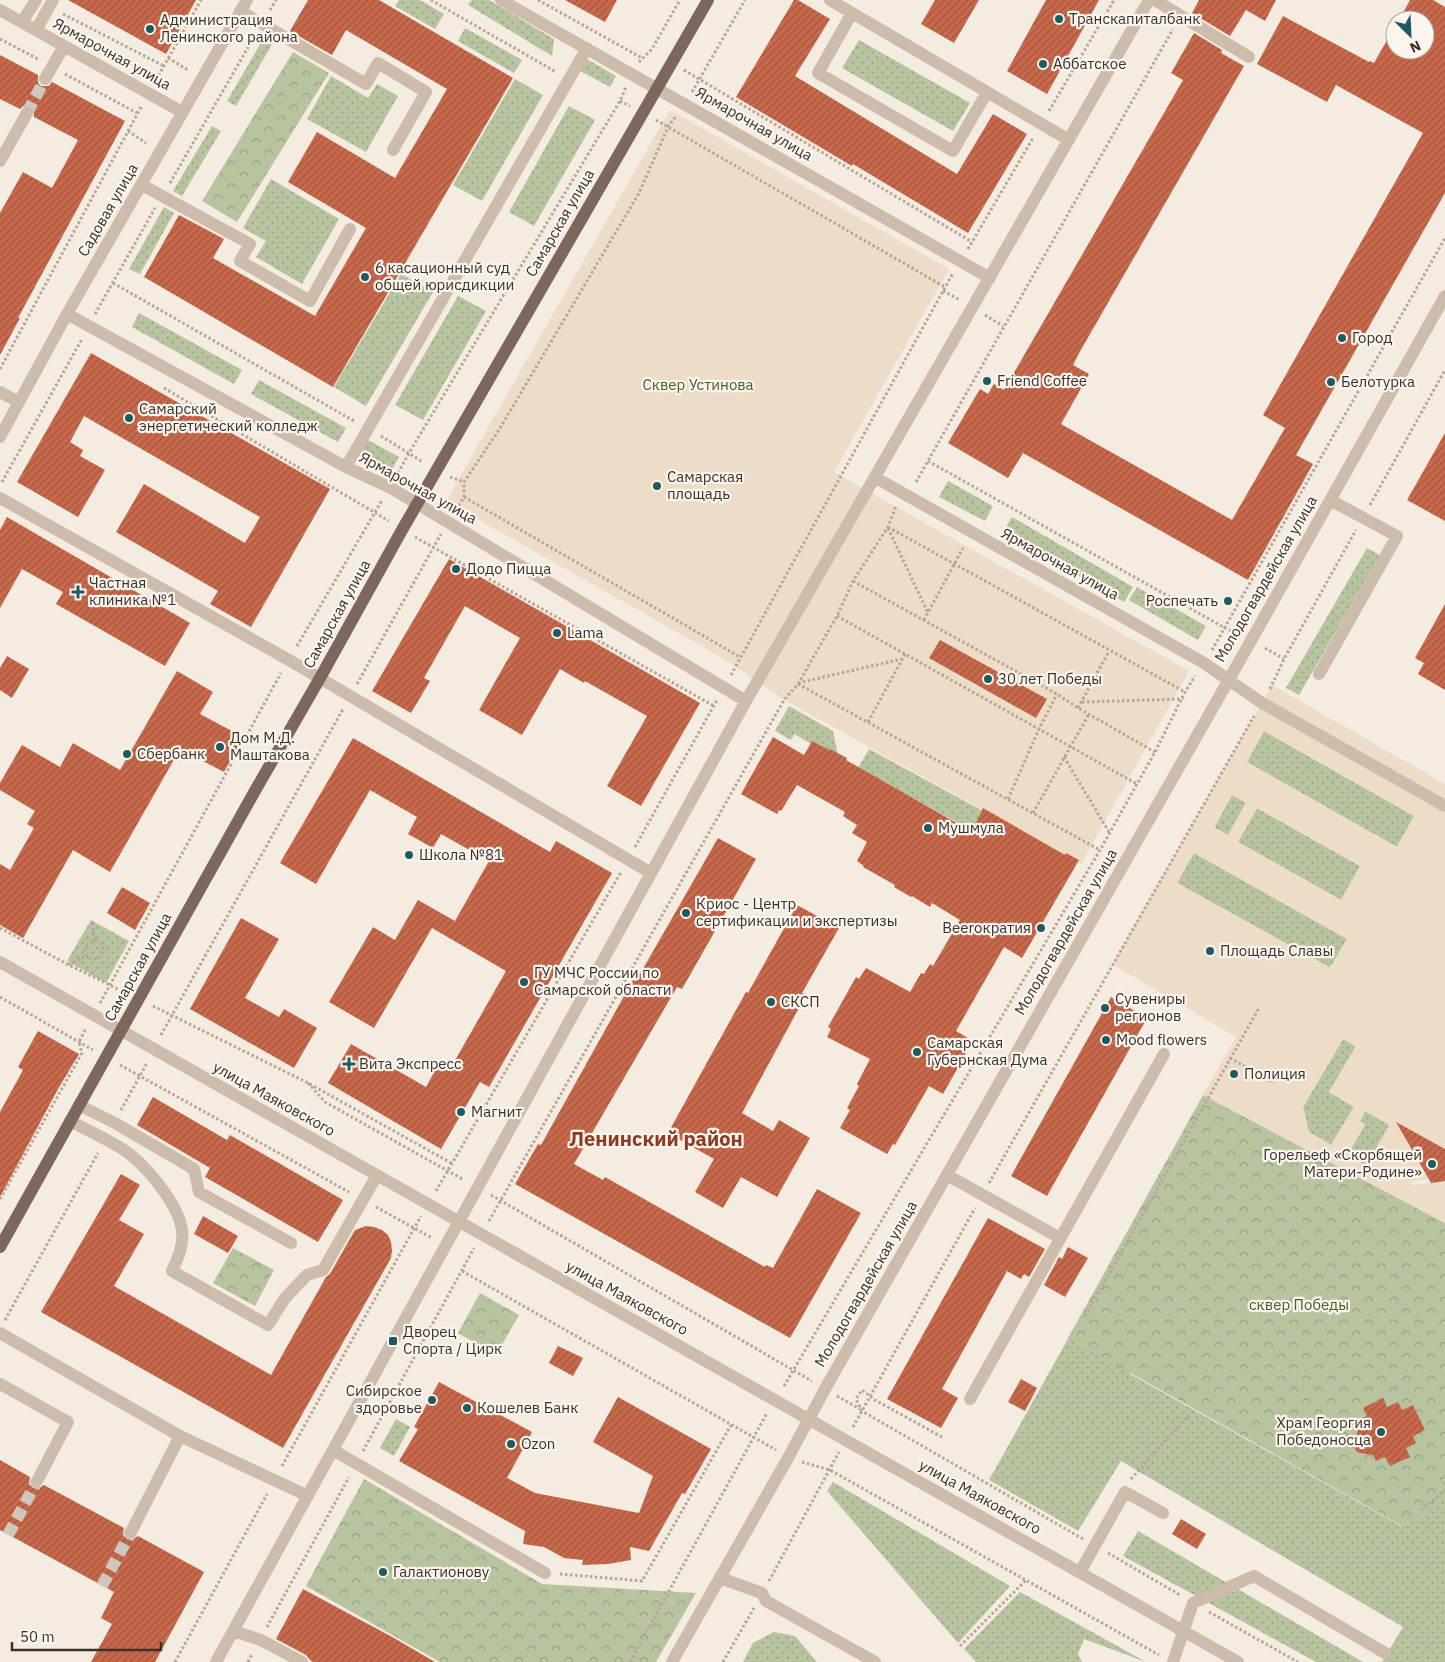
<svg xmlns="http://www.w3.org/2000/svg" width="1445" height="1662" font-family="'IBM Plex Sans',sans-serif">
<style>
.grass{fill:url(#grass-dots)}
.park{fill:url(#park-crowns)}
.plaza{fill:#ecdcc8;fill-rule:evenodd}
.building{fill:url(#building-hatch)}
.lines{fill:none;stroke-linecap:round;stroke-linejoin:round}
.minor-tunnel{stroke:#cfc6bd;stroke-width:12;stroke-dasharray:12 6;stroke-linecap:butt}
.path{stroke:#b9a596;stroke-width:3;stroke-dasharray:2.5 2.5;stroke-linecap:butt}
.minor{stroke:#cdbbac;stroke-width:12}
.major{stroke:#7d675c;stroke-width:12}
.poi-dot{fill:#1f5a5e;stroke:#fbf5ee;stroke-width:2}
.labels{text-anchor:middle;stroke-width:4.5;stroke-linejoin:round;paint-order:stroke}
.poi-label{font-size:15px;fill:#3b302b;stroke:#fbf5ee;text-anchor:start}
.street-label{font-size:15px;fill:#3b302b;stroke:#fbf5ee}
.park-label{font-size:15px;fill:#4a5a2e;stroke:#fbf5ee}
.district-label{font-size:20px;font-weight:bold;fill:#8c3b22;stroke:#fbf5ee}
</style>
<defs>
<pattern id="grass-dots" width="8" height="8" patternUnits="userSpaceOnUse" patternTransform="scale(1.25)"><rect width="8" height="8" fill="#b8c4a0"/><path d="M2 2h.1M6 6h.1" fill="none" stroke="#97a083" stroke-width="1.8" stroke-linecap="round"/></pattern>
<pattern id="park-crowns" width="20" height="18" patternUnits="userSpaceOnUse" patternTransform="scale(1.25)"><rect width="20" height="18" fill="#b8c4a0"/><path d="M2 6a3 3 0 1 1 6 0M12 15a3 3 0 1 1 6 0" fill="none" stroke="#97a083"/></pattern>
<pattern id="building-hatch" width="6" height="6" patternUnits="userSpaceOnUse" patternTransform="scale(1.25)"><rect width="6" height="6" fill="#c8694b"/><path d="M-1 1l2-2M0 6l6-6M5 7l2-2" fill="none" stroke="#a4573f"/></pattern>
</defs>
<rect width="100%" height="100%" fill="#f4ebe1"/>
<path class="grass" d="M399,0h21l24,14 -9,15 -40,-23z
M472,0h17l65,39 -2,17 -84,-51z
M465,28l57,32 -8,13 -56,-32z
M265,36l9,5 -38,65 -9,-5z
M859,40l111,63 -17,28 -111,-63z
M585,58l31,18 -6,11 -37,-20z
M331,76l37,22 9,-14 21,12 -32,56 -59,-33z
M515,79l28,16 -61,106 -29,-16z
M569,106l26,14 -61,106 -25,-14z
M212,126l9,5 -39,65 -9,-5z
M271,179l68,40 -37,65 -46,-27 10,-16 -23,-13z
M164,207l10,6 -34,61 -11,-5z
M401,274l32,18 -67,114 -32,-19z
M458,296l28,15 -63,109 -28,-15z
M139,313l103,57 -8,14 -102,-57z
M259,380l87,48 -8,14 -87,-48z
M366,439l33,18 -8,14 -33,-19z
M948,481l45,25 -8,15 -46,-24z
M1012,517l121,70 -9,15 -121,-70z
M1367,548l13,7 -81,140 -13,-7z
M1137,587l69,39 -8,14 -69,-40z
M789,706l44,25 6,29 -45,-26 -3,6 -16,-9z
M1264,731l150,85 -17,31 -151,-85z
M869,749l114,62 -10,20 -115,-63z
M1232,795l14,8 -18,32 -14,-8z
M1257,808l103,58 -19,34 -103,-58z
M1194,853l153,86 -17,29 -153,-85z
M91,920l38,21 -23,42 -39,-22z
M1343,1039l13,7 -27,46 25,15 -23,38 -22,-13 -6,-25z
M1365,1111l25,14 -24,41 -19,-11 18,-30 -5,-4z
M1074,1328l61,36 -5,10 271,152 21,-9 23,-40v185h-63l21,-35 -282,-166 -43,70 -89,-51z
M396,1419l14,8 -16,29 -14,-8z
M833,1482l177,104 -52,57 -131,-152z
M1138,1531l225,131h-47l-193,-106z
M1020,1592l126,70 -62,-23 -6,15 4,8h-106l-12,-13z
M774,1632l21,4 22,26h-74l10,-19z"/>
<path class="park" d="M293,52l36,21 -92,149 -35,-21z
M1203,1095l242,128v254l-23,40 -20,9 -334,-188z
M233,1248l41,22 -19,36 -42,-23z
M480,1293l39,22 -23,40 -38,-22z
M364,1479l178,105 154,9 -40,69h-216l-134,-76z"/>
<path class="plaza" d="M670,110l279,159 -115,203 355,199 -108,193 -297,-164 -58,-40 -280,-159z
M1272,685l173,99v365l-39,-21 -4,5 26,46 -16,2v4l33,-4v42l-242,-128 33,-58 -124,-73zM1264,731l150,85 -17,31 -150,-85zM1232,795l14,8 -18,32 -14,-7zM1257,808l103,58 -19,34 -103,-58zM1194,853l153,86 -16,29 -154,-85zM1343,1039l13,8 -27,45 25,15 -23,38 -22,-13 -6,-25zM1365,1111l24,14 -23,41 -18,-11 17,-31 -5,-3z"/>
<path class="building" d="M68,0h128l-30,54z
M308,0h71l134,78 -180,309 -189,-110 35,-62 45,24 -11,19 102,58 51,-88 -78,-46 29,-50 78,46 52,-89 -101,-59 -14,25 -42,-24z
M565,0h52l-12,22z
M794,0h4l32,19 -35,57 162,98 36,-60 34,20 -59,99 -115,-69 -1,2 -116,-69z
M935,0h44l-25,43 -33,-19z
M1046,0h53l-52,94 -40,-23z
M1199,0h77l-11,21 -19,-11 -16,26 -38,-23z
M1410,0h23l12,7v186l-149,262 17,9 -65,116 -225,-127 -15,25 -60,-35 32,-54 8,5 6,-10 10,6 179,-310 -12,-7 23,-40 28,17 -1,3 23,13 -166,289 -5,10 16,9 -28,50 171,96 53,-92 -22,-13 160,-282 -87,-48 -9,17 -70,-38 26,-48 86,46 1,-1 4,2 21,-37v24h30v-30h-26z
M0,55l38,20v8l3,3h8l3,-4 73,39 -107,197h2l-20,37v-142l23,-41 29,16 26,-48 -44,-23v-8l-3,-3h-8l-3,3 -20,-10z
M91,353l239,136 -79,138 -41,-23 8,-13 -102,-59 28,-48 101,59 15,-26 -176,-101 -14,26 13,8 -3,6 25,14 -27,47 -61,-35z
M1445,433v88l-38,-21z
M7,517l183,106 -25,43 -109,-62 7,-12 -41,-23 -22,39v-78z
M449,559l251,144 -59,103 -34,-20 40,-70 -62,-35 -1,2 -24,-14 -38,66 -43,-25 41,-72 -55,-32 -41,72 6,3 -19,32 -39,-22z
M1445,604v86l-27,-16 6,-11 -9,-5z
M940,640l107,59 -11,19 -107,-60z
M7,656l22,13 -17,29 -12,-8v-22z
M177,671l36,21 -13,22 43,23 -19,35 -44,-23 -70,123 -37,-22 -50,88 -23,-13v-61l10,6 24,-42 -7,-4 8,-13 -35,-21v-7l22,-38 38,22 13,-24 47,27z
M773,737l31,18 8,-14 17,9 1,-1 17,9 -1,2 123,70 4,-6 2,1 8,-17 82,47 1,-2 13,7 -57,98 -18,-11 -48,84 17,10 -30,53 -14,-8 -34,59 -2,-1 -6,10 -47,-26 10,-18 -3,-2 12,-22 -2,-2 13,-25 -43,-22 4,-8 -3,-2 28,-50 3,2 7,-11 44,24 11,-19 3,1 6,-10 3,2 27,-46 -28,-17 -2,4 -18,-11 -1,1 -17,-10 1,-2 -32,-18 1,-1 -7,-5 10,-19 -15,-9 5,-8 -14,-9 2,-4 -48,-27 -16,26 -2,-1 -2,4 -36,-20z
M353,738l197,114 6,-11 56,32 -123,214 -9,-5 -39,67 -113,-66 23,-39 75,43 12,-22 11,6 57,-100 -74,-43 -58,100 -45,-26 44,-75 22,13 23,-40 37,21 34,-60 -48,-27 -8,14 -25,-14 9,-17 -47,-27 -54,94 -36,-21z
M718,838l38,21 -74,130 -5,-2 -103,177 29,16 2,-3 160,90 1,-2 7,3 44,-79 44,24 -71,125 -275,-154 23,-40 3,1 92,-165 3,1z
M122,887l28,16 -15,27 -28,-17z
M797,905l42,23 -37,65 4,2 -64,118 31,18 6,-11 31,18 -33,59 -36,-20 -18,31 -28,-16 19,-33 -46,-26 78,-141 2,1z
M241,918l38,21 -34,59 34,19 5,-8 33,19 -23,40 -104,-59z
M1111,997l36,21 -100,178 -36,-20z
M38,1031l41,23 -21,35 -58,108v-85l23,-42 -5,-3z
M153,1097l74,43 3,-5 113,65 -25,42 -113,-65 5,-9 -73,-43z
M1396,1122l49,27v32l-14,2z
M121,1174l19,11 -21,35 25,14 -30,52 157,89 55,-98 4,-3 25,-44 11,-4 8,1 8,3 6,5 3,7 1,8 -1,8 -108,190 -242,-136z
M203,1216l35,20 -10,17 -34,-19z
M988,1218l57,31 -16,28 -5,-3 -3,5 -14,-8 -65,118 16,9 -17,30 -54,-29z
M1068,1247l20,11 -23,39 -21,-12 15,-28 3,2z
M558,1346l25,12 -10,18 -24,-13z
M1021,1379l16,9 -12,23 -17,-9z
M439,1382l93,50 -25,46 28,15 104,20 14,-37 -60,-34 25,-45 93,52 -26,45 -3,-1 -33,58 -19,-4 1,13 -23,4 -26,1 1,-5 -19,-2 -20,-11 -21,-3 2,-13 -126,-70 19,-32 -4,-2z
M1383,1398l4,9 11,-5 4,8 11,-5 12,25 -12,6 3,7 -10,5 4,9 -20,9 -5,-9 -9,4 -3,-6 -13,-2 -4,-2 -3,-8 7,-17 -3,-5 10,-5 -4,-8z
M0,1460l30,17 -1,5 4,6 5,1 6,-4 80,43 -1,5 4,6 5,1 6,-4 66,36 -49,90h-64l21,-38 -11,-6 13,-26 -114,-62z
M1181,1519l25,15 -9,15 -25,-15z
M303,1589l91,49 41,24h-122l-3,-2 -4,-5 -30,-16z"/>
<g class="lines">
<path class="minor-tunnel" d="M27,113l18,-34
M8,1535l29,-54
M102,1586l29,-54"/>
<path class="path" d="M431,0l125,72
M538,0l104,58
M270,10l6,-10
M63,14l101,52
M0,39l38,20
M168,58l20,12
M639,62l13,-13 28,-49
M684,70l288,172
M65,74l72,39
M156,80l45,-80
M692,92l53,-92
M620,101l10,5
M1049,111l65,-111
M656,120l289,167
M128,131l18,12
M170,183l84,-146
M968,249l65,-111
M113,283l241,138
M943,291l17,9
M95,314l60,-106
M985,315l18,11
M0,369l141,-262
M164,388l225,133
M381,436l42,26
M928,461l297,167 13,6
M398,473l11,-20 211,-352 6,-14
M450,477l14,5
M2,482l80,-143
M916,482l257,-453
M464,497l276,160
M1370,505l75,-135
M456,510l8,-13v-15l35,-52 140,-237 29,-66 8,-11
M888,527l297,165
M888,528l40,85
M415,537l299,169
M853,581l204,113 21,14 77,44
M837,616l300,168
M924,620l39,-72
M297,646l85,-146
M1265,648l19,11
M1212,650l233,-412
M731,675l222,-402
M798,683l104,-24
M357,684l84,-150
M798,684l302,166
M1270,689l14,-30 72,-129
M1082,702l101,-3
M1078,708l31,-57
M868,722l37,-68
M1064,757l45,75
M1008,799l31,-70 18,-35
M1033,813l56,-99
M635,847l82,-147
M92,923l3,18
M0,928l69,37 55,27
M85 950a9 9 0 1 1 18 0a9 9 0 1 1-18 0Z
M69,965l18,-10
M0,997l93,53
M100,1003l181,-330
M153,1006l155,77 145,81
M161,1035l182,-326
M1230,1058l44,25
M120,1065l229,127
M308,1083l17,19 139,78
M121,1110l26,-47
M989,1183l265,-467
M436,1191l185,-319
M491,1195l321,186
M0,1199l82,-146 -3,-11 7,-14
M376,1207l56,31
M489,1221l295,-521 14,-16 39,-68 16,-35 35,-54 8,-21
M462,1271l314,179
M1085,1316l174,-308
M5,1320l93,-167
M784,1386l316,-536 55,-98 30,-60 10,-16
M837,1396l23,13
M853,1427l122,-219
M942,1437l-67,-37 -13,-10 -6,9 6,12 221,128
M363,1451l111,-203
M802,1462l28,8 329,185
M282,1466l139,-250
M1131,1479l58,-64
M1421,1510l24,-20
M1108,1553l72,42
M560,1574l82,7 89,-156
M769,1581l70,-129
M1209,1612l89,50
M267,1627l82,-150
M960,1646l66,-66
M175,1662l92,-168
M248,1662l4,-8
M630,1662l137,-249
M723,1662l31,-54"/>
<path class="minor" d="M501,0l489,278
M830,0l239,140
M1155,0l94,57
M0,10l182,102
M240,11l126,73 12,-21 48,29 -33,58
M852,13l-34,60 135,78 34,-59
M22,22l14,-22
M36,30l17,-30
M45,79l19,-33
M0,161l27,-48
M142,185l108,59 -10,17 70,40 40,-72
M67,314l279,153 45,21 355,213
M0,392l19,10
M0,437l67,-123 180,-314
M346,467l241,-419
M876,478l328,185 58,40 183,103
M0,498l289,162 362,213
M1319,674l78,-138 -67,-36
M0,962l1238,700
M79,1105l36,18 79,46 5,23 92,51
M70,1121c17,9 35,17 51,27 23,14 57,55 61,82 2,15 -4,28 -10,41l96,54 17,-27 22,-23 16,-5 54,-95
M947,1175l113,63
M0,1333l180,103 128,60
M0,1384l68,38 -31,59
M970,1399l194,-345
M333,1450l212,123
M131,1532l49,-96
M1080,1572l45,-80 38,21
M720,1578l42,15 4,8 109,61
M233,1631l28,9 41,22
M216,1662l530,-961 403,-701
M672,1662l116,-204 37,-69 427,-750 193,-343
M1173,1662l20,-59 61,-27 131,77"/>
<path class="major" d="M0,1247l256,-458 64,-111 82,-148 306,-530"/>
</g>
<g class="poi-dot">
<circle cx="1059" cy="19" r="5"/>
<circle cx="150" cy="29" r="5"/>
<circle cx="1043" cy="64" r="5"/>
<circle cx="365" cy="277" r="5"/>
<circle cx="1342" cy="338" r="5"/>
<circle cx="987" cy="381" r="5"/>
<circle cx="1331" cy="382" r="5"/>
<circle cx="129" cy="418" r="5"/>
<circle cx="657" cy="486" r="5"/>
<circle cx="456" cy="569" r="5"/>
<path d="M75.5 584.5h5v5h5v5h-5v5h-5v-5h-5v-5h5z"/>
<circle cx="1228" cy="601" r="5"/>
<circle cx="557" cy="633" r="5"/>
<circle cx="988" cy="679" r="5"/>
<circle cx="220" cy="747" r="5"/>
<circle cx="127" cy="754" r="5"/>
<circle cx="928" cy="828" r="5"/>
<circle cx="409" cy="855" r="5"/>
<circle cx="686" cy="913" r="5"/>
<circle cx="1041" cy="928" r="5"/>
<circle cx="1210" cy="951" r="5"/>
<circle cx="524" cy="982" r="5"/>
<circle cx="771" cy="1002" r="5"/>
<circle cx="1105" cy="1008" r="5"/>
<circle cx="1106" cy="1040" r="5"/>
<circle cx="917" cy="1052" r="5"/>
<path d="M346.5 1056.5h5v5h5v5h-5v5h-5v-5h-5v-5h5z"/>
<circle cx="1234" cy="1074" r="5"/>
<circle cx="461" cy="1112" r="5"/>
<circle cx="1432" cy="1164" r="5"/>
<rect x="388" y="1336" width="10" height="10" rx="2.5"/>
<circle cx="432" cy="1400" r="5"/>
<circle cx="467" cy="1408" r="5"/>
<circle cx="1381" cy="1432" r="5"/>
<circle cx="511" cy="1444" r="5"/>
<circle cx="383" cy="1572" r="5"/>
</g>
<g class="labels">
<g class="poi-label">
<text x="1069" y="24">Транскапиталбанк</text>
<text x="160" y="25">Администрация<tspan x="160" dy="17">Ленинского района</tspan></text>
<text x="1053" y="69">Аббатское</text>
<text x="375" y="273">6 касационный суд<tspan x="375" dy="17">общей юрисдикции</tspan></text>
<text x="1352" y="343">Город</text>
<text x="997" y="386">Friend Coffee</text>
<text x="1341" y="387">Белотурка</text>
<text x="139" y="414">Самарский<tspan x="139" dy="17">энергетический колледж</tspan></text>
<text x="667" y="482">Самарская<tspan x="667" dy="17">площадь</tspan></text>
<text x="466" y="574">Додо Пицца</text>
<text x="89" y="588">Частная<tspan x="89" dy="17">клиника №1</tspan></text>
<text x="1218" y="606" text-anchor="end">Роспечать</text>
<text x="567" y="638">Lama</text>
<text x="998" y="684">30 лет Победы</text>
<text x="230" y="743">Дом М.Д.<tspan x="230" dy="17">Маштакова</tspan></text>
<text x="137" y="759">Сбербанк</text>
<text x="938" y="833">Мушмула</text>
<text x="419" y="860">Школа №81</text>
<text x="696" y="909">Криос - Центр<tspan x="696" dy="17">сертификации и экспертизы</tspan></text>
<text x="1031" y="933" text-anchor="end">Beerократия</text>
<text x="1220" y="956">Площадь Славы</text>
<text x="534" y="978">ГУ МЧС России по<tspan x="534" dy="17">Самарской области</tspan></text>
<text x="1115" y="1004">Сувениры<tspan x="1115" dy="17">регионов</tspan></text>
<text x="781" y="1007">СКСП</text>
<text x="1116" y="1045">Mood flowers</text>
<text x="927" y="1048">Самарская<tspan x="927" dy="17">Губернская Дума</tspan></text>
<text x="359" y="1069">Вита Экспресс</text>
<text x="1244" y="1079">Полиция</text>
<text x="471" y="1117">Магнит</text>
<text x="1422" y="1160" text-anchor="end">Горельеф «Скорбящей<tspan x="1422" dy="17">Матери-Родине»</tspan></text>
<text x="403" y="1337">Дворец<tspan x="403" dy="17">Спорта / Цирк</tspan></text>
<text x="422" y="1396" text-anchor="end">Сибирское<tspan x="422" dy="17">здоровье</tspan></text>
<text x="477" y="1413">Кошелев Банк</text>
<text x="1371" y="1428" text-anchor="end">Храм Георгия<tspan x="1371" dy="17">Победоносца</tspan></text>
<text x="521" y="1449">Ozon</text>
<text x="393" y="1577">Галактионову</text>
</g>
<g class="street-label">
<text transform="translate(112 54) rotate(29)" y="5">Ярмарочная улица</text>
<text transform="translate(754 124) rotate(30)" y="5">Ярмарочная улица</text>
<text transform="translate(108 210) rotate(-60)" y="5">Садовая улица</text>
<text transform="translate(560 223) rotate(-60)" y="5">Самарская улица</text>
<text transform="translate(418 488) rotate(29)" y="5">Ярмарочная улица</text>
<text transform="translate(1060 564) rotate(29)" y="5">Ярмарочная улица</text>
<text transform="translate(1266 579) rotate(-60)" y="5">Молодогвардейская улица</text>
<text transform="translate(337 614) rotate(-61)" y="5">Самарская улица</text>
<text transform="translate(1066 932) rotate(-60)" y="5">Молодогвардейская улица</text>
<text transform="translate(138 967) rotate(-61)" y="5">Самарская улица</text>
<text transform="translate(274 1099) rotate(29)" y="5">улица Маяковского</text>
<text transform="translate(866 1284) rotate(-60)" y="5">Молодогвардейская улица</text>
<text transform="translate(627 1298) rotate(29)" y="5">улица Маяковского</text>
<text transform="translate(980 1497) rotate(29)" y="5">улица Маяковского</text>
</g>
<g class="park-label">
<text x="698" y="390">Сквер Устинова</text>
<text x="1299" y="1310">сквер Победы</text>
</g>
<g class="district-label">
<text x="656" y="1146">Ленинский район</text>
</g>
</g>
<g transform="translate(1410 35) rotate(156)"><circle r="24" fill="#fbf5ee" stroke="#aea6a0"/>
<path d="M0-4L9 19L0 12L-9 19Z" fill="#1f5a5e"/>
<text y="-8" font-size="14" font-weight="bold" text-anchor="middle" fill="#3b302b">N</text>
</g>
<path d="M12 1642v8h149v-8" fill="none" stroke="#3b302b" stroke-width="2.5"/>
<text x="20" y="1642" font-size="15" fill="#3b302b" stroke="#fbf5ee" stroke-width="4" paint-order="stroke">50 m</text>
</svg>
